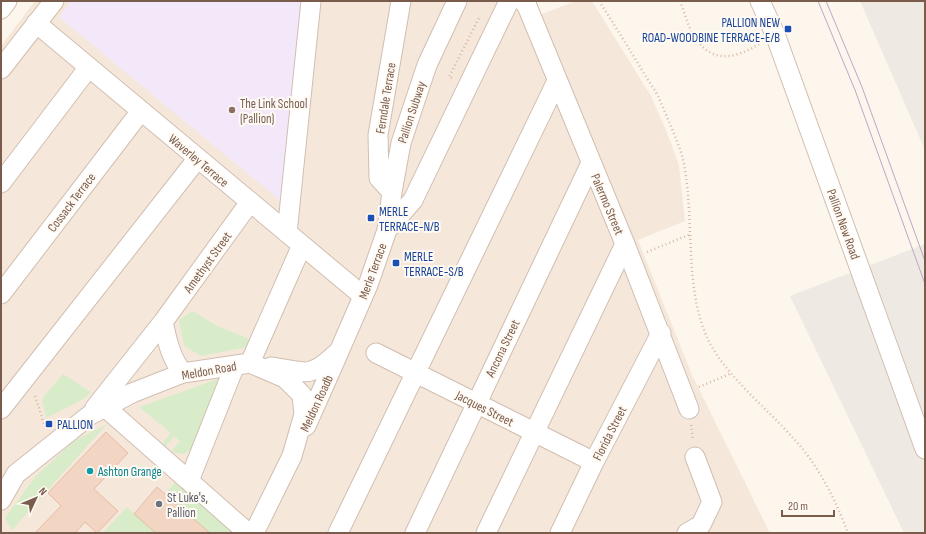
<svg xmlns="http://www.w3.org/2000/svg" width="926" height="534" font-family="'Sofia Sans Condensed',sans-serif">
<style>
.residential{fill:#f5e8da}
.industrial{fill:#efe9e4}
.education{fill:#f3e8fa}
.green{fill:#d8ecc9}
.building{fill:#f3d5c3;stroke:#e6bba3}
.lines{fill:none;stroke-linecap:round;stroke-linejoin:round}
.minor-casing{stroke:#d1beb0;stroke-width:21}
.path{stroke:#d9b8a5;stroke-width:2.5;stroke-dasharray:1 3;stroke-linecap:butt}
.minor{stroke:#fff;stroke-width:19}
.tram{stroke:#b9a8c9;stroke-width:1}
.transit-dot{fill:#1a4fb4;stroke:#fffaf3;stroke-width:1.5}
.education-dot{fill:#8d6e63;stroke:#fffaf3;stroke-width:1.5}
.culture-dot{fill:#0f9aa8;stroke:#fffaf3;stroke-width:1.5}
.worship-dot{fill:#6b7280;stroke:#fffaf3;stroke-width:1.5}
.labels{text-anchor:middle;stroke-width:4;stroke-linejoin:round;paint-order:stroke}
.transit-label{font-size:13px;fill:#164399;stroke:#fffaf3;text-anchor:start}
.street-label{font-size:13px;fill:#7a5c4d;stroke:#fffaf3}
.education-label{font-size:13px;fill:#785e54;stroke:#fffaf3;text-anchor:start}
.culture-label{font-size:13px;fill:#0d838f;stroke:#fffaf3;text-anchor:start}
.worship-label{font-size:13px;fill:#5b616d;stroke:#fffaf3;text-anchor:start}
</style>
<rect width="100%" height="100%" fill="#fdf6ec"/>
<path class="residential" d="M35,1h493l14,13 34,-13h16l59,95 15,34 13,35 6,56 -47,19 54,135 78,158h-769v-487z"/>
<path class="industrial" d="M860,1h65v149z
M925,244v289h-21l-114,-237z"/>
<path class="education" d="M71,1h237l-26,201 -223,-185z"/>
<path class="green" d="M193,311l22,14 34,14 -2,8 -46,9 -17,-10 -5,-26z
M63,374l28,18 -6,6 -39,20 -4,-19z
M218,379l-24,69 -11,6 -12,-2 9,-11 -6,-5 -9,11 -3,-3 9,-11 -32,-26z
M107,424l-95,106 -7,-12 30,-41 39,-36z
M175,482l61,51h-26l-45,-39z
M127,507l29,26h-53z"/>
<path class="building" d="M106,432l22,21 -34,36 24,22 -21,22 -12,-11 -10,11h-40l26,-27 -13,-13z
M157,487l8,7 45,39h-54l-22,-19z"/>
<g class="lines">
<defs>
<path id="minor" d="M523,1l4,5 98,238 64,165
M760,1l15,33 150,415
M1,9l6,-8
M36,23l327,273
M1,69l53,-68
M1,183l88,-116
M392,192l-13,-14 -1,-43 23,-134
M387,230l5,-38 9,-49 26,-78 30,-64
M287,233l24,-232
M1,294l140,-183
M163,322c4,18 8,37 20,51
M376,353l218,109
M250,363l52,-118
M271,367c9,1 32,7 40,4 11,-3 19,-12 28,-20
M105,407l143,126
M95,408l68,-86 87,-120
M1,409l197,-251
M306,426l25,-56 37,-85 19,-55 26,-30 96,-199
M189,481l46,-116
M1,500l15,-26 74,-59 42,-22 51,-20 67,-10 35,15 17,17 2,19 -12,42 -38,77
M338,533l219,-452
M415,533l176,-370
M486,533l139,-289
M560,533l34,-71 67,-129
M687,533l14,-8 11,-23 -17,-45"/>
</defs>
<use href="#minor" class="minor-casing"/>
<path class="path" d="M599,1c15,23 29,46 43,69 5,9 11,17 16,26 4,9 8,19 12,28 6,15 13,30 15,46 9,54 0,115 21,165 16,38 61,73 88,104 25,27 41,60 54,94
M680,1c5,12 8,27 16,38 17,25 41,19 63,5
M452,78l-3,-1 31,-61
M647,252l44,-18
M699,387l33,-14
M35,396l10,31
M691,425l2,15"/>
<use href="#minor" class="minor"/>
<path class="tram" d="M818,1l37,89 70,194
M826,1l36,86 63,174"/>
</g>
<g class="transit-dot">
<rect x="784" y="25" width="8" height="8" rx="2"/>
<rect x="367" y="214" width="8" height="8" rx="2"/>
<rect x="392" y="259" width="8" height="8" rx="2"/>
<rect x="45" y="420" width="8" height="8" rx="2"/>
</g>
<circle class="education-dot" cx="232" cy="110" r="4"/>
<circle class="culture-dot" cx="90" cy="471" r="4"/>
<circle class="worship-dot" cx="159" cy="504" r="4"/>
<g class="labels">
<g class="transit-label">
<text x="780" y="27" text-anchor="end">PALLION NEW<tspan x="780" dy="15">ROAD-WOODBINE TERRACE-E/B</tspan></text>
<text x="379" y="216">MERLE<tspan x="379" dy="15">TERRACE-N/B</tspan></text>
<text x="404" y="261">MERLE<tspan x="404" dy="15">TERRACE-S/B</tspan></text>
<text x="57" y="429">PALLION</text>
</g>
<g class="street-label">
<text transform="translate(385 98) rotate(-81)" y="5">Ferndale Terrace</text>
<text transform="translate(411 112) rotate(-72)" y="5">Pallion Subway</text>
<text transform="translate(199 160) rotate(40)" y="5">Waverley Terrace</text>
<text transform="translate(71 202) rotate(-53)" y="5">Cossack Terrace</text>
<text transform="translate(608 204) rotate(67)" y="5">Palermo Street</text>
<text transform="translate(844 224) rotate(70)" y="5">Pallion New Road</text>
<text transform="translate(207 262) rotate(-54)" y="5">Amethyst Street</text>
<text transform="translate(372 271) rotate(-70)" y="5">Merle Terrace</text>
<text transform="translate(502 348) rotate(-64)" y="5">Ancona Street</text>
<text transform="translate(209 370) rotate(-10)" y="5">Meldon Road</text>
<text transform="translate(316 403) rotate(-65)" y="5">Meldon Roadb</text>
<text transform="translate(485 408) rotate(27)" y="5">Jacques Street</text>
<text transform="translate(609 433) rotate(-63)" y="5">Florida Street</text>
</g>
<g class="education-label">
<text x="240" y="108">The Link School<tspan x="240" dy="15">(Pallion)</tspan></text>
</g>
<g class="culture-label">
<text x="98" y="476">Ashton Grange</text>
</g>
<g class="worship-label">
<text x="167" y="502">St Luke's,<tspan x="167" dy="15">Pallion</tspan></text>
</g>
</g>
<rect width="926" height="534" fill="none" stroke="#7a5c4d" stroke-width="4"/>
<g transform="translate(36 498) rotate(46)" stroke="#fffaf3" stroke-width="3" paint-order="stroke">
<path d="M0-3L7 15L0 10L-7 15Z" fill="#7a5c4d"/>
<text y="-6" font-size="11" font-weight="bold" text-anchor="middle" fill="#7a5c4d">N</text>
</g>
<path d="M782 510v6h52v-6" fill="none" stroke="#7a5c4d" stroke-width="2"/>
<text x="788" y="510" font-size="12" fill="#7a5c4d" stroke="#fffaf3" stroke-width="3" paint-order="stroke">20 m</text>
</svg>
